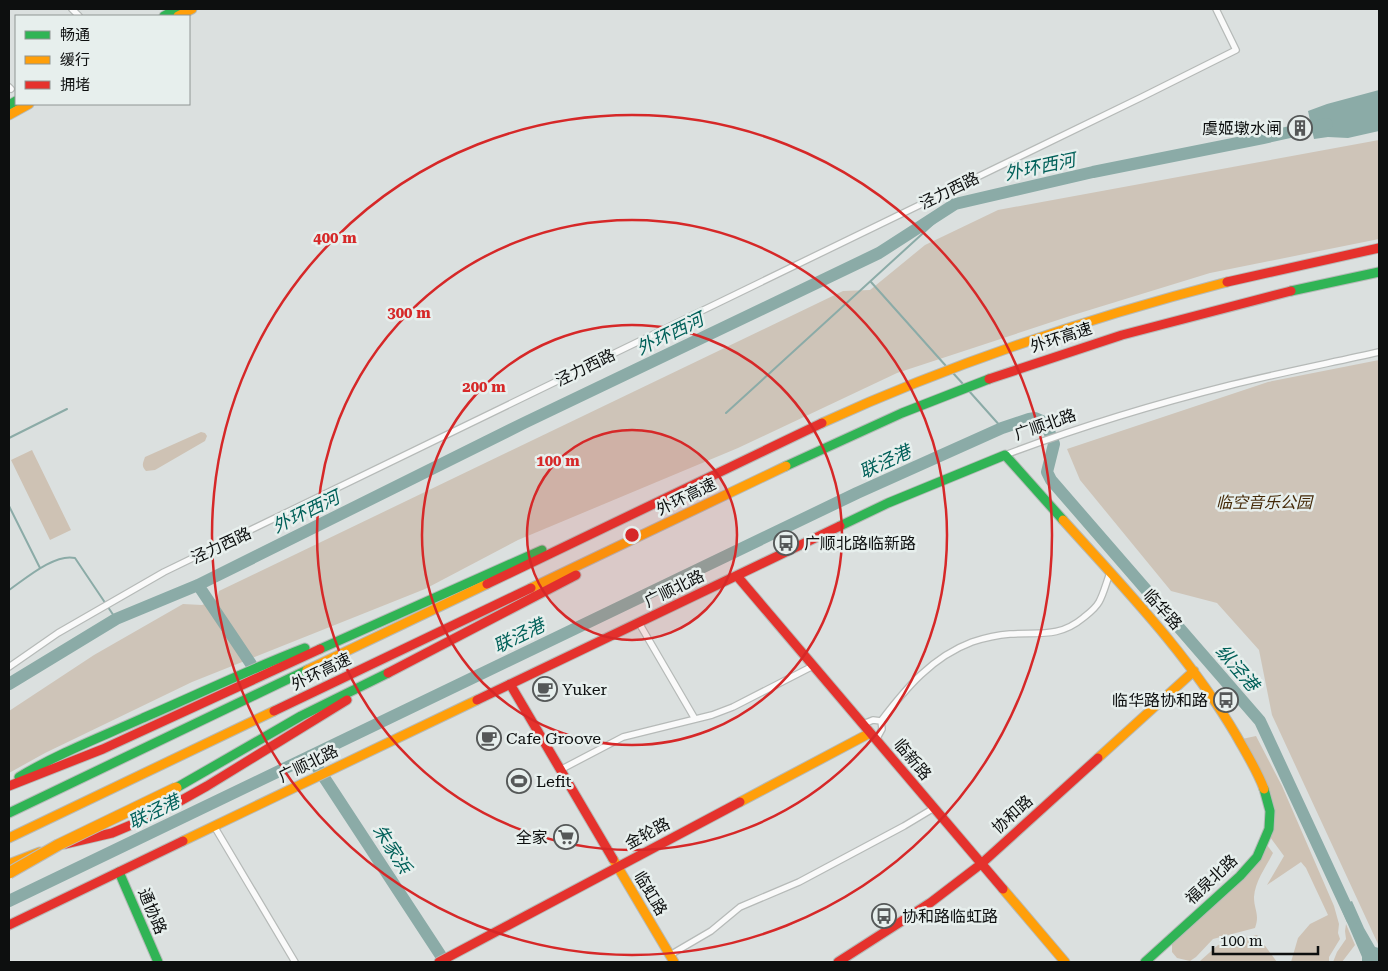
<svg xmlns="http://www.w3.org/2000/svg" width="1388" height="971" font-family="'Roboto Serif','Noto Sans SC',serif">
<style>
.green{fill:#cec4b8}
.forest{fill:#cec2b4}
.water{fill:#8baba7}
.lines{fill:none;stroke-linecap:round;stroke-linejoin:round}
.stream{stroke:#8baba7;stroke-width:2}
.river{stroke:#8baba7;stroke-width:12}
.street-casing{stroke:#b6bab8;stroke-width:8}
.fast-casing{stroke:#b6bab8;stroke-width:11}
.slow-casing{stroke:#b6bab8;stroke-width:11}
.jam-casing{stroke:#b6bab8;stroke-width:11}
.street{stroke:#fafafa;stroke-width:5.5}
.fast{stroke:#30b455;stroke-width:9}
.slow{stroke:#ff9f0a;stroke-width:9}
.jam{stroke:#e5322d;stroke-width:9}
.slow-bridge-casing{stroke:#b9bbbb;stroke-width:13;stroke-linecap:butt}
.slow-bridge{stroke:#ff9f0a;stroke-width:11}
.ring{fill:none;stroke:#d62828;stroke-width:2.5}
.labels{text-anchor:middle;stroke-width:5;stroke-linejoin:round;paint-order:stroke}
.poi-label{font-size:16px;fill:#0d0f0f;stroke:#e7efed;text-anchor:start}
.street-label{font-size:16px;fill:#0d0f0f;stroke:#e7efed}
.park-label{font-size:16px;font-style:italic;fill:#442907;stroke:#e7efed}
.water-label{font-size:18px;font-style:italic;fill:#006059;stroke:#e7efed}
.centre{fill:#d62828;stroke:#e7efed;stroke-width:2.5}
.ring-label{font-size:15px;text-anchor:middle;font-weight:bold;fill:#d62828;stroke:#e7efed;stroke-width:5;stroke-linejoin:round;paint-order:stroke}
</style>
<rect width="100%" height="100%" fill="#dbe0df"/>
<path class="green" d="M1379,140v99l-169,34 -140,43 -173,57 -159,75 -220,92 -93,49 -233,93 -147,71 -36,20v-62l85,-56 89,-51 19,1 15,-6 2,-8 624,-300 27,-1 55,-45 73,-35z
M1379,360v583l-1,1 -106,-229 -13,-65 -42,-47 -46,-12 -91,-111 -13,-31 201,-67z"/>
<path class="forest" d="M201,432l4,1 2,3 -2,5 -50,29 -9,1c-5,-5 -3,-8 -1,-14z
M32,450l39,80 -21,10 -39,-80z
M1256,736l26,50 52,120 5,18 -1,9 2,6 -11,18v5h-38l7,-24 12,-14 18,-9 -22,-47 -5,-6 -34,23 17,-29 -14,-19 4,-21 -32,-77z
M1267,845l6,8c-7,14 -18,28 -19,44 0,13 6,17 1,31l-42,11 -17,18 -6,4 -13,-3 -5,-6v-9l88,-86z
M1346,924l9,21 -13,17h-9l4,-10 9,-13 -1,-8z
M1257,935l20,27 -77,-1 18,-16z"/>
<path class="water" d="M1379,90v41l-31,7 -20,-1 -14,2 -6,-28 19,-7z
M1352,901l12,27 11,19 4,1v14h-17v-5l-22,-51z"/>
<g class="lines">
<path class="stream" d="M871,282l75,84
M953,373l10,11
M969,391l33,37
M726,413l229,-209
M9,438l58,-29
M9,506l31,62
M9,590c16,-11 46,-37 66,-32l41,61"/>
<path class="river" d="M198,585l53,79
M9,684l107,-65 82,-34 326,-162 355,-170 76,-49 138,-32 170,-34 64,-14
M310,756l135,206
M9,901l848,-408 145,-65 27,-9 6,-1 9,4 3,4 7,18 -7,28 4,8 209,241 92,198"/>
<defs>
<path id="street" d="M72,9l7,7
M9,87l2,2
M1005,455c74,-28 150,-51 226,-70 49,-12 99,-22 148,-33
M639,623l56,96
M9,667l49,-34 106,-61 978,-475 94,-47 -20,-41
M881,721c25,-33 51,-64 91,-79 12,-4 25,-7 38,-8 28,-2 49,4 73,-16 6,-5 12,-9 16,-16 5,-9 7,-19 11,-29
M863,724l10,-4 8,1 1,8 -6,11
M560,770l63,-33 89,-22 21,-8 80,-41
M214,826l81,136
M670,955l41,-24 29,-24 59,-25 105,-56 30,-18"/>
<path id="fast" d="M164,16l13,-7
M9,105l7,-4
M1291,291l88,-19
M786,466l116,-53 87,-34
M840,526l48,-23 117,-48 58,65
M320,649l222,-99
M19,777c40,-24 82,-40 124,-59 54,-23 107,-49 162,-70
M176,788l125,-72 87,-43
M9,813l298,-143
M119,872l39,90
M1145,962l95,-86 17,-19 12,-28 1,-18 -6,-22"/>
<path id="slow" d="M178,16l14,-7
M9,115l20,-11
M822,423c131,-60 266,-105 405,-141
M1063,520c62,69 126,135 173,215 10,18 21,35 28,54
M531,588l255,-122
M307,670l180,-86
M1098,758l96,-87
M740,802l130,-69
M9,838l265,-127
M183,841l294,-141
M613,859l61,103
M9,864l31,-12
M1003,889l62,73"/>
<path id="jam" d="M1227,282l152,-34
M989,379l133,-44 169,-44
M737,576l266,313
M487,584l335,-161
M388,673l188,-98
M510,684l103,175
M477,700l363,-174
M274,711l257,-123
M9,786l94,-37 217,-100
M65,844l47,-11 45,-19 50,-28 140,-86
M9,925l174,-84
M439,962l301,-160
M838,962l92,-59 51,-39 117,-106"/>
</defs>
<use href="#street" class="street-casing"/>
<use href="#fast" class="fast-casing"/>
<use href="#slow" class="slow-casing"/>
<use href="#jam" class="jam-casing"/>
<use href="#street" class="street"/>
<use href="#fast" class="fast"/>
<use href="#slow" class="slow"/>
<use href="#jam" class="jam"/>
<defs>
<path id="slow-bridge" d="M9,873l49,-28 118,-57"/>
</defs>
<use href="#slow-bridge" class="slow-bridge-casing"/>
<use href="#slow-bridge" class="slow-bridge"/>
</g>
<circle cx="632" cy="535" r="105" fill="#d62828" fill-opacity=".12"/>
<g class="ring">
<circle cx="632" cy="535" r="105"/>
<circle cx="632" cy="535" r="210"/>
<circle cx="632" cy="535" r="315"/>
<circle cx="632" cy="535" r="420"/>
</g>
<defs>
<symbol id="building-ring" viewBox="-11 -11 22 22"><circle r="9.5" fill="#e7efed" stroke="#555858" stroke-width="1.5"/><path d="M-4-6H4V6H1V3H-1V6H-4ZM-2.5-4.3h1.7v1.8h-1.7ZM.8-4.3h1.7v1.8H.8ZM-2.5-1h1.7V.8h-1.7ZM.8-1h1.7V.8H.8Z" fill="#555858"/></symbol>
<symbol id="bus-ring" viewBox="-11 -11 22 22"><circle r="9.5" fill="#e7efed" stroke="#555858" stroke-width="1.5"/><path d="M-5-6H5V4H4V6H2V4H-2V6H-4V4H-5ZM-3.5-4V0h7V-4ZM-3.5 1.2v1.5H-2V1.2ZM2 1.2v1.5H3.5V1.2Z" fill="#555858"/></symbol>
<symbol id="cafe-ring" viewBox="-11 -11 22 22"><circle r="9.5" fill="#e7efed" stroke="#555858" stroke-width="1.5"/><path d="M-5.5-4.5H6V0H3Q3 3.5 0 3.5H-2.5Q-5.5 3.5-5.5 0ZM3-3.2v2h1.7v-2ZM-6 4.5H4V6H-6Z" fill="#555858"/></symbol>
<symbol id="stadium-ring" viewBox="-11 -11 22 22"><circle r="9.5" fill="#e7efed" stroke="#555858" stroke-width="1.5"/><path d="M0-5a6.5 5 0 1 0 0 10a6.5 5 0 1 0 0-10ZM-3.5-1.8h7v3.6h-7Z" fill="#555858"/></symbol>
<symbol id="supermarket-ring" viewBox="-11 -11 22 22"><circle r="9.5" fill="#e7efed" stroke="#555858" stroke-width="1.5"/><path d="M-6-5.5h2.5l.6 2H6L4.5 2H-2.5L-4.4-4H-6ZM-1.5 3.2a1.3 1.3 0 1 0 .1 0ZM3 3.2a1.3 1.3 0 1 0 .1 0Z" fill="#555858"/></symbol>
</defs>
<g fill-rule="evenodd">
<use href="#building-ring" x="1286" y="114" width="28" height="28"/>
<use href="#bus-ring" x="772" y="529" width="28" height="28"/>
<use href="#cafe-ring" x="531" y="675" width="28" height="28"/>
<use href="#bus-ring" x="1212" y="686" width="28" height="28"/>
<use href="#cafe-ring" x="475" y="724" width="28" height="28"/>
<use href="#stadium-ring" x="505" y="767" width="28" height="28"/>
<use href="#supermarket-ring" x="552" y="823" width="28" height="28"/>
<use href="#bus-ring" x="870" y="902" width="28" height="28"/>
</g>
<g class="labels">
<g class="poi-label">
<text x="1282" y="134" text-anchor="end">虞姬墩水闸</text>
<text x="804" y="549">广顺北路临新路</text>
<text x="562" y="695">Yuker</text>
<text x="1208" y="706" text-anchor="end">临华路协和路</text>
<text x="506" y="744">Cafe Groove</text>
<text x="536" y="787">Lefit</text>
<text x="548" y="843" text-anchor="end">全家</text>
<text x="902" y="922">协和路临虹路</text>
</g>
<g class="street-label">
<text transform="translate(949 190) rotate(-26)" y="6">泾力西路</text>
<text transform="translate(1061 337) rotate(-18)" y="6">外环高速</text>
<text transform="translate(585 367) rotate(-26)" y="6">泾力西路</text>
<text transform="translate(1045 424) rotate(-19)" y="6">广顺北路</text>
<text transform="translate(686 496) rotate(-26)" y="6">外环高速</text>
<text transform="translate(221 545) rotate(-25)" y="6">泾力西路</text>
<text transform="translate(674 588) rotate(-26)" y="6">广顺北路</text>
<text transform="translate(1163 609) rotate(48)" y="6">临华路</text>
<text transform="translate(321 671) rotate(-26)" y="6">外环高速</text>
<text transform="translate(913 759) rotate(50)" y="6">临新路</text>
<text transform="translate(308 763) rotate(-26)" y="6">广顺北路</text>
<text transform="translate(1012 814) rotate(-42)" y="6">协和路</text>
<text transform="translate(647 833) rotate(-28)" y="6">金轮路</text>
<text transform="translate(1211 879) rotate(-43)" y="6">福泉北路</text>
<text transform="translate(651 893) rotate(59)" y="6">临虹路</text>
<text transform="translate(153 911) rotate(67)" y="6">通协路</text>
</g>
<g class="park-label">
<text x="1264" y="508">临空音乐公园</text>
</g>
<g class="water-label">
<text transform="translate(1040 167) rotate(-12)" y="6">外环西河</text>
<text transform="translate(670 334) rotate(-26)" y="6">外环西河</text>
<text transform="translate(885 462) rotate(-25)" y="6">联泾港</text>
<text transform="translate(306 512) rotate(-26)" y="6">外环西河</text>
<text transform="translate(519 636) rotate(-26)" y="6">联泾港</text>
<text transform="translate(1237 668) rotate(49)" y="6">纵泾港</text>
<text transform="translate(154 812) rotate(-26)" y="6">联泾港</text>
<text transform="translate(392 849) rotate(57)" y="6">朱家浜</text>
</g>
</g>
<circle cx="632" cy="535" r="8" class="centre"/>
<g class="ring-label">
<text x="335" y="243">400 m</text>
<text x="409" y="318">300 m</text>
<text x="484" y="392">200 m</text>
<text x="558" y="466">100 m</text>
</g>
<rect width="1388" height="971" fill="none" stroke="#0d0f0f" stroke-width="20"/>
<rect x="15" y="15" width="175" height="90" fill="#e7efed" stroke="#909594"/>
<rect x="25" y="31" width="25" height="8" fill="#30b455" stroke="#909594"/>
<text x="60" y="40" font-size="15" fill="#0d0f0f">畅通</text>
<rect x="25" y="56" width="25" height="8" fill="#ff9f0a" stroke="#909594"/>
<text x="60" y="65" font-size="15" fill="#0d0f0f">缓行</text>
<rect x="25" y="81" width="25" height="8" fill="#e5322d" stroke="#909594"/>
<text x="60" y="90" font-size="15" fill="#0d0f0f">拥堵</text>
<path d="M1213 946v8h105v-8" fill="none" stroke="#0d0f0f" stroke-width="2.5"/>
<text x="1220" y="946" font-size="15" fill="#0d0f0f" stroke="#e7efed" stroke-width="4" paint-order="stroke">100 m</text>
</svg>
